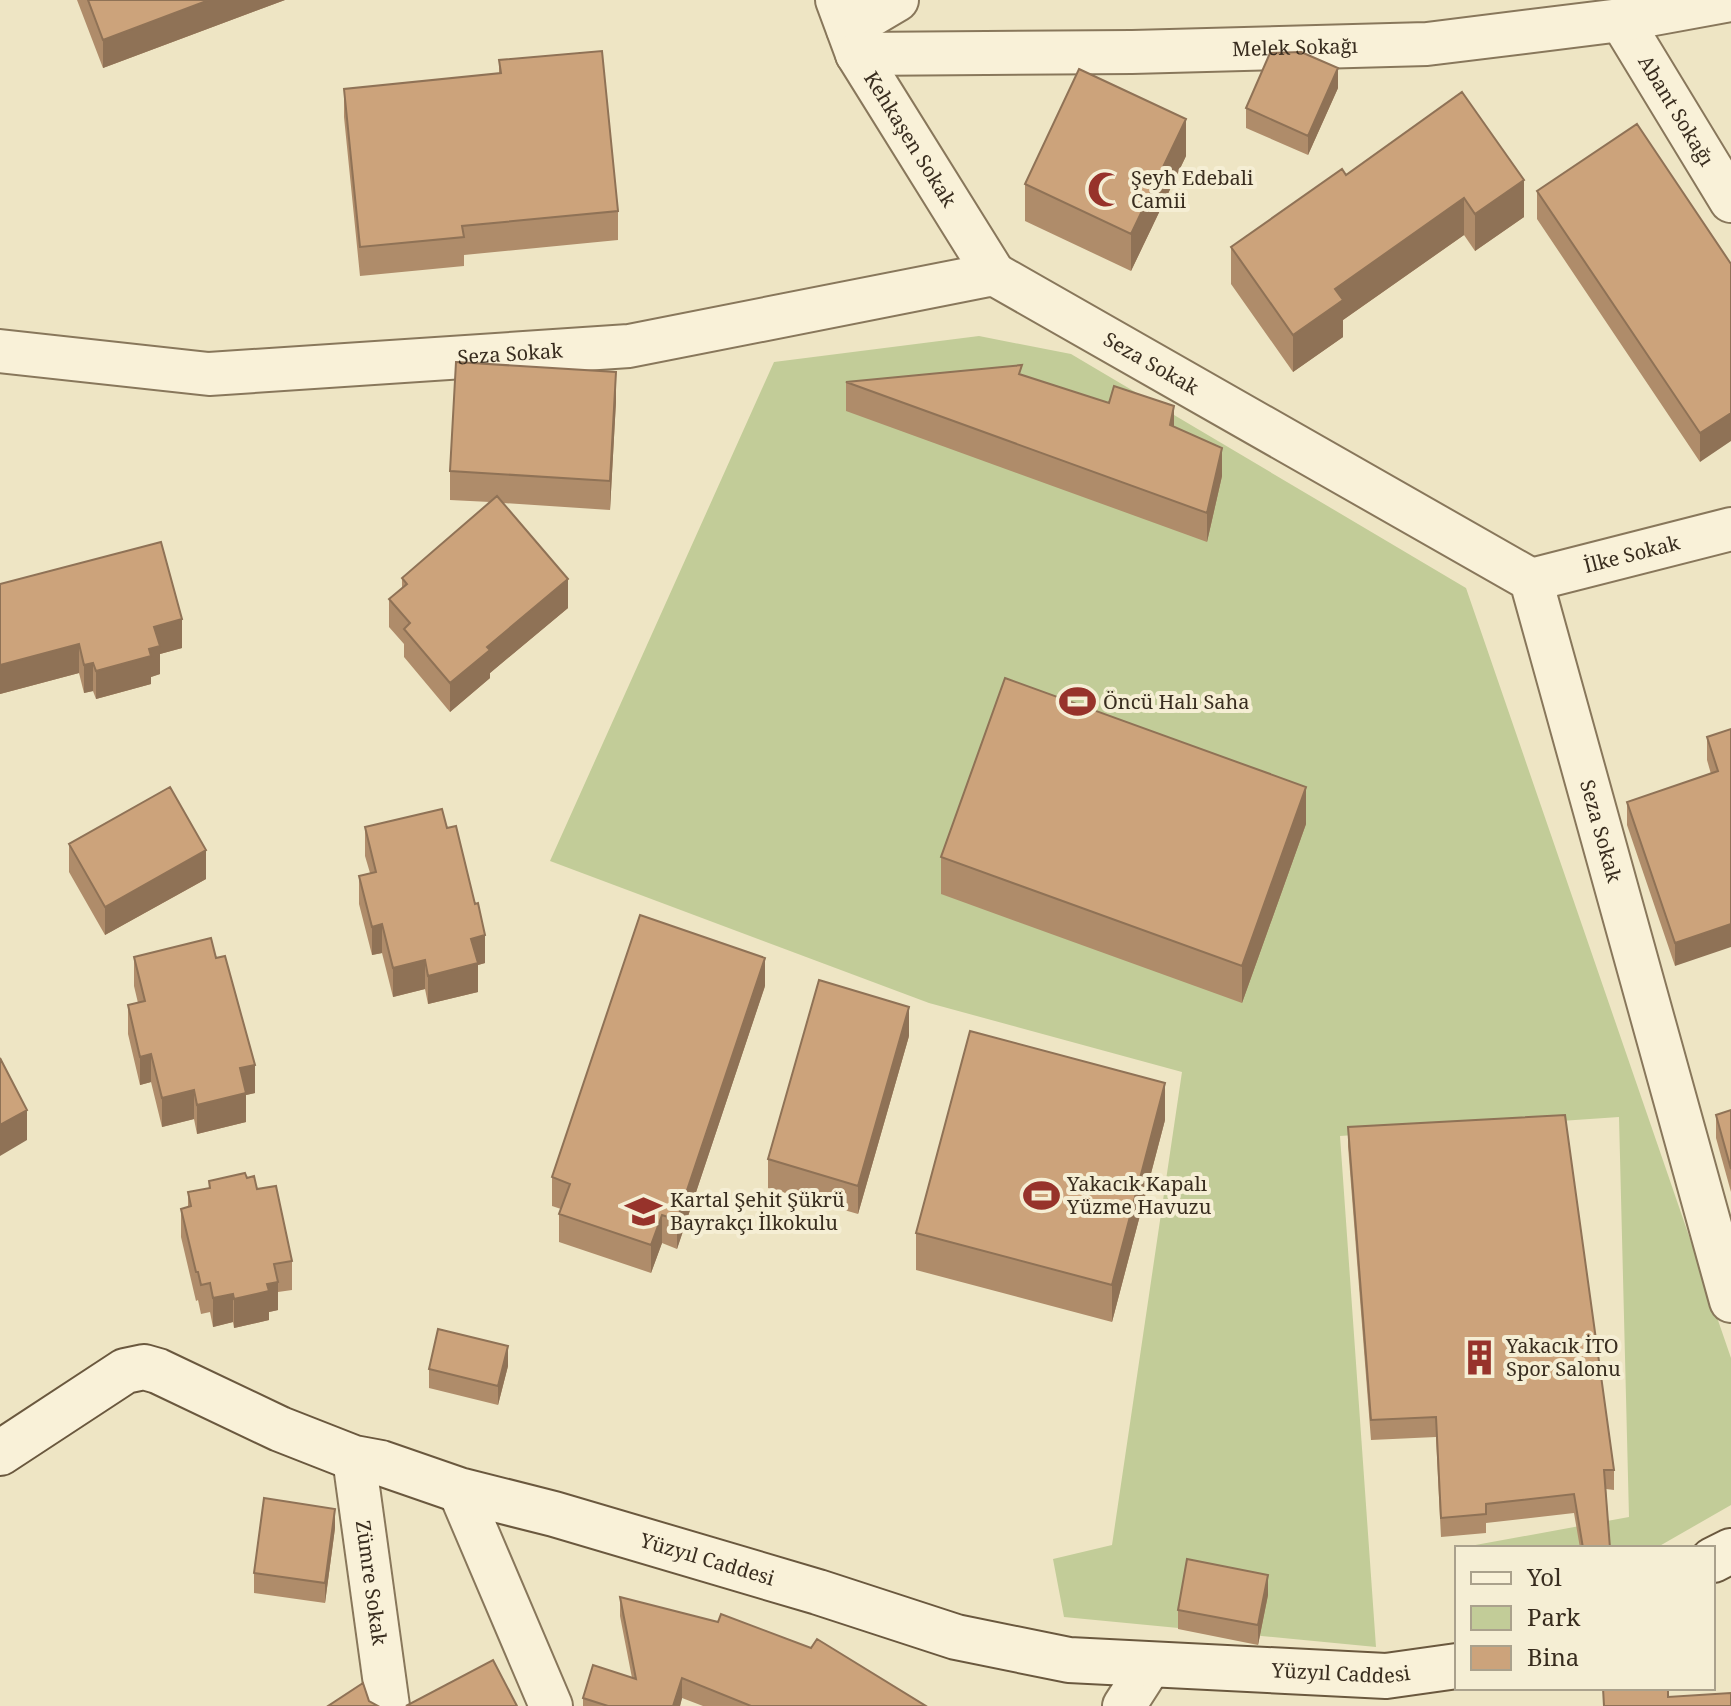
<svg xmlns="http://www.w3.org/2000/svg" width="1731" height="1706" font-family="'Noto Serif',serif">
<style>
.green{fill:#c2cc98}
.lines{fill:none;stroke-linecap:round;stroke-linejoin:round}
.street-casing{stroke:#88775b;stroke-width:46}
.secondary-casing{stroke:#6a583e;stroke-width:48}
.street{stroke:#f9f1d8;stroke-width:42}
.secondary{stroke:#f9f1d8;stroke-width:44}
.wall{fill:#af8c6a}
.shaded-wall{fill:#8f7256}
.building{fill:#cca37b;stroke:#8f7256;stroke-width:2}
.labels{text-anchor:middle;stroke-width:8;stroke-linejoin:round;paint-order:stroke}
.street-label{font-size:20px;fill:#392d1f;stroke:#f5eed4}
.poi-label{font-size:20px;fill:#392d1f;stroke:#f5eed4;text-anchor:start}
</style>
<rect width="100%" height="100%" fill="#eee5c4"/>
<path class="green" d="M979,336l92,18 395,234 265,770v147l-75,43h-197l170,-31 -10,-400 -279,19 36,511 -312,-30 -11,-58 59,-14 70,-473 -253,-69 -379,-142 224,-499z"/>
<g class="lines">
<defs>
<g id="street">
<path id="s1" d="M837,0l20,54 137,220"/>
<path id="s2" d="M1621,20l110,181"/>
<path d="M848,29l49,-29"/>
<path id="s3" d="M857,54l275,-2 295,-8 194,-24 109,-20"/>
<path id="s4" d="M0,351l209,23 420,-28 365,-72 537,306 200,721"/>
<path id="s5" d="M1531,580l200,-51"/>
<path id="s6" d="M354,1458l34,248"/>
<path d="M459,1490l92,216"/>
<path d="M1124,1706l27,-42"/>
</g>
<g id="secondary">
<path id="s7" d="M0,1453l125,-82 19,-4 14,4 122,58 74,29 27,5 78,27 95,24 264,78 138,45 113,23 317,16 71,-10"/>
<path d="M1713,1560l18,-9"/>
</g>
</defs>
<use href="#street" class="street-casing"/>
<use href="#secondary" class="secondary-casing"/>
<use href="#street" class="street"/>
<use href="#secondary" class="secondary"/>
</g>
<path class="wall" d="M77,0h208l-182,68z
M499,60l119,151v29l-154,15v11l-104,10 -16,-159v-28l155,-15z
M1338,88l-30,67 -62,-27v-20z
M1462,92l62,125 -49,34 -11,-16 -121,85v17l-50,35 -62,-88v-37l115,-72z
M1186,156l-55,115 -106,-50v-37z
M1537,191l194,73 -31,198 -163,-243z
M1022,375l152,52 48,49 -15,66 -361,-131v-29z
M616,401l-6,109 -107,-7 65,105 -78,65v5l-40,34 -46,-55v-13l-15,-17v-28l13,-11v-10l88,-76 -40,-2v-29z
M0,584l182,64 -22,6v20l-9,3v7l-55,15 -3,-8 -9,2 -5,-20 -79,21z
M1731,729l-56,237 -48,-141v-23l84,-28 -4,-14v-23z
M1306,824l-64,179 -301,-109v-37z
M365,827l82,1 38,135 -7,2v27l-50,12 -3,-15 -32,8 -11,-44 -10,2 -13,-51v-28l11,-3 -5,-17z
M69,844l137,35 -101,56 -36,-63z
M134,957l82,1 39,135 -9,2v27l-49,12 -3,-15 -32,8 -11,-45 -11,3 -12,-51v-29l10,-2 -4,-17z
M765,986l-88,263 -15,-6 -11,30 -92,-31v-28l2,-5 -9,-3v-29z
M909,1036l-51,178 -90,-26v-29z
M1731,1110v82l-15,-54v-23z
M1165,1120l-53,202 -196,-52v-37z
M1348,1127l266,343v20l-8,-1 4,59h-30l-6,-35 -88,10v10l-45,4 -5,-100 -65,3 -23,-294z
M247,1178l10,11 35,72v29l-14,2v18l-9,2v8l-35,8 -1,-6 -20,5 -3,-15 -9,2 -3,-14 -2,1 -15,-64v-28l7,-2v-15l21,-4v-7z
M508,1366l-10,39 -69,-17v-19z
M335,1528l-10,75 -71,-10v-20z
M1268,1595l-10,50 -80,-16v-19z
M620,1597l306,109h-223l-21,-8 -2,8h-97v-8l49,-20 -12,-62z"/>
<path class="shaded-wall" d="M209,0h76l-182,68v-28z
M1338,68v20l-30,67v-19z
M1186,119v37l-55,115v-37z
M1524,180v37l-49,34v-37z
M1464,198v37l-121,85v17l-50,35v-37l42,-46z
M616,372v29l-6,109v-29z
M1174,406v29l-4,-10z
M1731,413v28l-31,21v-29z
M1222,448v28l-15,66v-29z
M568,579v29l-78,65v5l-40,34v-29l37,-36z
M182,619v29l-22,6v20l-9,3v7l-55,15v-28l53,-22 5,-22z
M79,644v29l-79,21v-29z
M93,663v28l-9,2v-28z
M1306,787v37l-64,179v-37z
M206,850v29l-101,56v-28z
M382,924v29l-10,2v-28z
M1731,924v23l-56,19v-23z
M485,935v28l-7,2v27l-50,12v-28l43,-37z
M765,958v28l-88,263v-29z
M425,960v29l-32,8v-29z
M909,1007v29l-51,178v-28z
M151,1054v28l-11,3v-28z
M255,1065v28l-9,2v27l-49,12v-29l43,-37z
M1165,1083v37l-53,202v-37z
M194,1090v29l-32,8v-29z
M27,1110v30l-27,16v-31z
M662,1215v28l-11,30v-28z
M278,1282v28l-9,2v8l-35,8v-29l33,-15z
M233,1294v28l-20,5v-29z
M508,1346v20l-10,39v-19z
M335,1509v19l-10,75v-20z
M1268,1575v20l-10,50v-20z
M682,1678v20l-2,8h-7z"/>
<path class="building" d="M88,0h121l-106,40z
M602,51l16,160 -156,15 2,11 -104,10 -16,-158 157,-16 -2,-13z
M1301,52l37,16 -30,68 -62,-28 24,-55z
M1079,69l107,50 -55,115 -106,-50z
M1462,92l62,88 -49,34 -11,-16 -129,91 8,11 -50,35 -62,-88 111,-78 4,6z
M1637,124l94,140v149l-31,20 -163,-242z
M456,362l160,10 -6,109 -160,-10z
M1022,365l-3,9 90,29 5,-17 60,20 -4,19 52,23 -15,65 -361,-131z
M497,496l71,83 -81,68 3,3 -40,33 -46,-54 6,-6 -21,-24 18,-15 -5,-6z
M161,542l21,77 -28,8 6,19 -11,3 2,7 -55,15 -3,-8 -9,2 -5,-21 -79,21v-81z
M1005,678l301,109 -64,179 -301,-109z
M1731,729v195l-56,19 -48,-141 91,-31 -11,-34z
M170,787l36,63 -101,57 -36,-63z
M442,809l5,19 9,-2 19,78 3,-1 7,32 -14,4 7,24 -50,13 -3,-16 -32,8 -11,-44 -10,3 -13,-51 17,-4 -11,-45z
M640,915l125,43 -88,262 -15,-5 -11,30 -92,-31 11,-30 -18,-7z
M211,938l5,20 9,-2 30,109 -15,3 6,25 -49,12 -3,-15 -32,8 -11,-44 -11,3 -12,-52 17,-4 -11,-44z
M819,980l90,27 -51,179 -90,-27z
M970,1031l195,52 -53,202 -196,-52z
M0,1058l27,52 -27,15z
M1731,1110v59l-15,-54z
M1565,1115l49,355h-10l6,78h-27l-9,-54 -88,10v10l-45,4 -5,-101 -65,3 -23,-293z
M245,1173l2,5 7,-2 3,13 19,-3 16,75 -18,3 4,18 -11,2 2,7 -35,8 -1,-5 -20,4 -3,-15 -9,2 -3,-13h-2l-15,-63 10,-3 -3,-14 22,-4 -1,-7z
M438,1329l70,17 -10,40 -69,-17z
M264,1498l71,11 -10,74 -71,-10z
M1187,1559l81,16 -10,50 -80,-15z
M620,1597l98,25 3,-8 90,34 6,-9 109,67h-175l-69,-28 -9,28h-65l-25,-8 10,-33 43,14z
M493,1660l24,46h-111z
M363,1683l6,18 9,5h-50z
M1603,1688h65v9l63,-4v13h-127z"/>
<defs>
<symbol id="mosque-bare" viewBox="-9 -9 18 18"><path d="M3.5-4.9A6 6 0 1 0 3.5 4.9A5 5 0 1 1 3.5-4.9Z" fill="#97332b" stroke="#f5eed4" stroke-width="2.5" paint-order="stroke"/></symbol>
<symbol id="stadium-bare" viewBox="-9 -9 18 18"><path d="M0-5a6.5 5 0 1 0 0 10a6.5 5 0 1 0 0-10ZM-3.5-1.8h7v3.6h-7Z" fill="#97332b" stroke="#f5eed4" stroke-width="2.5" paint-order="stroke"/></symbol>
<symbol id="school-bare" viewBox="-9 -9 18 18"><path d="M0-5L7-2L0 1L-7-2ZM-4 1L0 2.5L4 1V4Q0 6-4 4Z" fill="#97332b" stroke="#f5eed4" stroke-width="2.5" paint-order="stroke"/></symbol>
<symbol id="building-bare" viewBox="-9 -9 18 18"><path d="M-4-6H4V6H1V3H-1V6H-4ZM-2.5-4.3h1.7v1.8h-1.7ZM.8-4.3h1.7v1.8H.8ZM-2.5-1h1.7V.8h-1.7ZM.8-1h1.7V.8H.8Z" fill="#97332b" stroke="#f5eed4" stroke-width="2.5" paint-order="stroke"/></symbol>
</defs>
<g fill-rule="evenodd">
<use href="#mosque-bare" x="1080" y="164" width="51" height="51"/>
<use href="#stadium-bare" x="1052" y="676" width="51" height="51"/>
<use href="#stadium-bare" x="1016" y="1170" width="51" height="51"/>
<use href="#school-bare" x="618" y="1186" width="51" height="51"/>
<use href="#building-bare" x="1454" y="1332" width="51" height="51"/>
</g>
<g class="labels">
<g class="street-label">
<text dy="7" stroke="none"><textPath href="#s3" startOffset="438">Melek Sokağı</textPath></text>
<text dy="7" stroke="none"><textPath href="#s2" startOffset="106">Abant Sokağı</textPath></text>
<text dy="7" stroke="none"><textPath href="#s1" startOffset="158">Kehkaşen Sokak</textPath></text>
<text dy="7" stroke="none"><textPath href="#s4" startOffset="512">Seza Sokak</textPath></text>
<text dy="7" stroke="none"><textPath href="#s4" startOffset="1184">Seza Sokak</textPath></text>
<text dy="7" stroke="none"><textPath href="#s5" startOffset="104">İlke Sokak</textPath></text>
<text dy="7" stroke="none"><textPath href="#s4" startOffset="1882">Seza Sokak</textPath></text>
<text dy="7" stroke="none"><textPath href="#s7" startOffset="766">Yüzyıl Caddesi</textPath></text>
<text dy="7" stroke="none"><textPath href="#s6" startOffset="126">Zümre Sokak</textPath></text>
<text dy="7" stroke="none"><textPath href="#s7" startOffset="1414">Yüzyıl Caddesi</textPath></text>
</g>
<g class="poi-label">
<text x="1131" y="185">Şeyh Edebali<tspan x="1131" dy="23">Camii</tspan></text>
<text x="1103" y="709">Öncü Halı Saha</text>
<text x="1067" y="1191">Yakacık Kapalı<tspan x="1067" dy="23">Yüzme Havuzu</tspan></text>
<text x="670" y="1207">Kartal Şehit Şükrü<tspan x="670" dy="23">Bayrakçı İlkokulu</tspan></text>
<text x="1506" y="1353">Yakacık İTO<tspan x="1506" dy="23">Spor Salonu</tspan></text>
</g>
</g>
<rect x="1455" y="1546" width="260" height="144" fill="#f5eed4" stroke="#aaa18c" stroke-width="2"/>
<rect x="1471" y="1572" width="40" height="12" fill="#f9f1d8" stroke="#aaa18c" stroke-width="2"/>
<text x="1527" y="1586" font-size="24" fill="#392d1f">Yol</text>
<rect x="1471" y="1606" width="40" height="24" fill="#c2cc98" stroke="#aaa18c" stroke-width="2"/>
<text x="1527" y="1626" font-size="24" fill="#392d1f">Park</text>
<rect x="1471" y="1646" width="40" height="24" fill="#cca37b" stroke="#aaa18c" stroke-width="2"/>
<text x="1527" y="1666" font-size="24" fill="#392d1f">Bina</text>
</svg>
